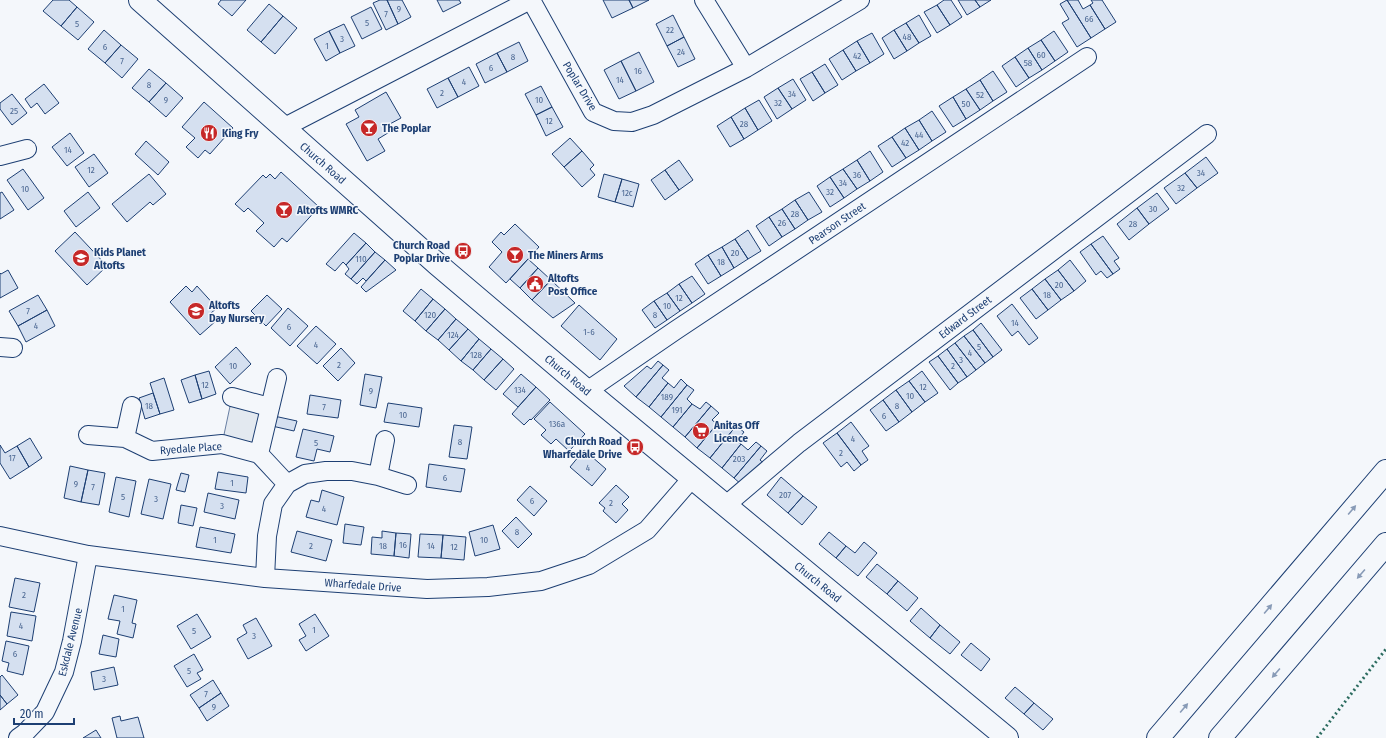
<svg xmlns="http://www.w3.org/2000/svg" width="1386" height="738" font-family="'Fira Sans Condensed',sans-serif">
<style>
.green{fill:#e3e9f0;stroke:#687fa3}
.building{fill:#d5e0f0;stroke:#1d3f73}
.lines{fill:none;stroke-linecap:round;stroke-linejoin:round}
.street-casing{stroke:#1d3f73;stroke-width:20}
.secondary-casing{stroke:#1d3f73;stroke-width:24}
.highway-casing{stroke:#1d3f73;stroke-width:24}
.street{stroke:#f4f7fb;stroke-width:18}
.secondary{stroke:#f4f7fb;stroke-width:22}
.highway{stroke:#f4f7fb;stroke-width:22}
.hedge{stroke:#2c6c60;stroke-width:3;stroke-dasharray:2 3;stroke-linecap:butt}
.oneway{fill:#889bb7}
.labels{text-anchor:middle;stroke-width:3;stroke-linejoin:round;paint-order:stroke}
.number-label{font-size:9px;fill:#4b6792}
.street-label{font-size:11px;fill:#1d3f73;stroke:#f4f7fb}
.poi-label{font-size:11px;font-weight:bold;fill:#1d3f73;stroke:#f4f7fb;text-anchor:start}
</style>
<rect width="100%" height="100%" fill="#f4f7fb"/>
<path class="green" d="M232,397l37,10 -10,47 -37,-10z"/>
<path class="building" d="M53,0h16l8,7 -16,19 -18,-15z
M221,0h25l-14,16 -14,-12z
M380,0h7l11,24 -12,6 -13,-27z
M387,0h15l9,17 -13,7z
M437,0h22l2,3 -18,9z
M603,0h26l4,8 -21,10z
M629,0h20l-16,8z
M944,0h7l11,17 -12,8 -13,-20z
M958,0h17l5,7 -13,8z
M975,0h16l-11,7z
M1067,0l24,38 -14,9 -15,-24 7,-4 -9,-15z
M1067,0h11l5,9 7,-4 15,24 -14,9z
M1091,0h11l14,22 -11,7 -15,-24 3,-2z
M269,4l14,12 -22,26 -14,-12z
M937,5l13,20 -13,8 -13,-21z
M77,7l17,15 -16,18 -17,-14z
M371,7l11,22 -20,10 -11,-22z
M673,15l11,22 -17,9 -11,-22z
M919,15l12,21 -12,7 -13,-20z
M283,16l14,12 -22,26 -14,-12z
M906,23l13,20 -12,8 -13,-21z
M344,24l11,22 -15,7 -11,-22z
M104,30l17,15 -16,18 -17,-14z
M894,30l13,21 -13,8 -12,-21z
M329,31l11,22 -14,8 -12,-22z
M1054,31l14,21 -13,9 -14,-21z
M872,33l12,21 -14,9 -13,-22z
M684,37l11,22 -17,8 -11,-21z
M1041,40l14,21 -13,9 -14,-22z
M857,41l13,22 -14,8 -13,-21z
M519,42l9,19 -21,11 -10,-19z
M121,45l17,14 -16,19 -17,-15z
M1028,48l14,22 -13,8 -14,-21z
M843,50l13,21 -14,9 -13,-21z
M639,52l15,30 -18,9 -15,-30z
M497,53l10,19 -22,11 -9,-19z
M1015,57l14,21 -13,9 -14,-21z
M621,61l15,30 -17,8 -15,-29z
M825,64l13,21 -13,8 -13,-21z
M469,67l10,19 -21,11 -10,-19z
M149,69l17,14 -17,19 -17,-14z
M993,71l14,21 -14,9 -13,-21z
M812,72l13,21 -12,8 -13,-22z
M448,78l10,19 -21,11 -10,-19z
M793,79l13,21 -14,9 -14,-21z
M980,80l13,21 -13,9 -14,-21z
M166,83l17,15 -17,19 -17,-15z
M44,84l15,19 -14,11 -8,-11 -6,5 -6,-9z
M541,86l11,21 -16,8 -11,-21z
M778,88l14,21 -15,10 -13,-22z
M966,89l14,21 -14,9 -13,-22z
M386,92l15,26 -13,7 3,6 -13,8 7,12 -18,10 -21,-37 13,-7 -4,-7z
M12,94l15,19 -15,12 -12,-16v-6z
M953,97l13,22 -13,8 -14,-21z
M759,100l13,21 -14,9 -13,-22z
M204,102l29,26 -23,26 -5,-4 -7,8 -12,-11 9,-9 -13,-11z
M552,107l11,20 -17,9 -10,-21z
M745,108l13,22 -14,9 -13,-22z
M932,111l14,21 -14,9 -13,-21z
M731,117l13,22 -14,8 -13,-21z
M919,120l13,21 -13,9 -14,-22z
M905,128l14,22 -13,8 -14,-21z
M70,133l14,20 -17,13 -15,-19z
M892,137l14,21 -14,9 -14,-21z
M570,138l12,13 -18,16 -12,-13z
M146,141l23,21 -11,13 -23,-21z
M582,151l12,14 -4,4 5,6 -13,12 -18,-20z
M870,151l13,21 -13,9 -13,-21z
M94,154l14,19 -19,14 -14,-20z
M1206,157l12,16 -21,15 -12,-15z
M679,160l14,20 -14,10 -14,-20z
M857,160l13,21 -13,8 -14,-20z
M23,169l21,29 -16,12 -21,-30z
M843,169l14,20 -13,9 -14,-21z
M665,170l14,20 -14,10 -14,-20z
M281,172l38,35 -32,35 -5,-4 -8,9 -18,-16 8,-8 -16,-15 -4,4 -9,-8 28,-29 3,3 4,-4 5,5z
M1185,173l12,15 -21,16 -12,-16z
M149,174l17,20 -13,11 -3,-3 -23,20 -15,-18z
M604,174l18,5 -7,23 -17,-5z
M830,177l14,21 -14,9 -13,-21z
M622,179l17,5 -6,23 -18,-5z
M2,192l12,18 -14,9v-26z
M88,192l12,16 -24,19 -12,-16z
M809,192l13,20 -14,8 -13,-20z
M1157,193l12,16 -20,15 -12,-16z
M795,200l13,20 -13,9 -13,-20z
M1137,208l12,16 -20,16 -12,-16z
M782,209l13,20 -13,8 -13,-20z
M769,217l13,20 -13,9 -13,-20z
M515,224l24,23 -33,36 -17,-16 13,-15 -10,-10 9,-10 3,3z
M748,230l13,21 -13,8 -13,-20z
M75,232l32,34 -20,19 -32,-34z
M354,233l12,10 -20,22 -3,-3 -8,9 -9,-7z
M1103,236l16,22 -5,3 6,8 -7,5 -22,-30z
M735,239l13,20 -14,9 -12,-21z
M366,243l9,9 -24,27 -6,-5 4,-5 -3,-4z
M1091,244l22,30 -6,4 -6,-7 -5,4 -16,-23z
M722,247l12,21 -13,8 -13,-21z
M375,252l10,8 -19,21 -3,-3 -6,6 -6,-5z
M708,255l13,21 -13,8 -13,-20z
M528,259l10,9 -18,20 -10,-9z
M385,260l11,10 -30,22 -5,-5z
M1070,260l16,21 -12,10 -16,-21z
M538,268l13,12 -19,20 -12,-12z
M8,270l10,18 -18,10v-25l1,1z
M1058,270l16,21 -13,9 -16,-21z
M692,276l13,18 -13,9 -13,-19z
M1045,279l16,21 -13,10 -16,-21z
M551,280l24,23 -22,15 -21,-18z
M679,284l13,19 -12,8 -13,-18z
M186,286l6,6 5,-6 20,22 -6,5 6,7 -17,15 -30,-33z
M421,289l12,10 -18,22 -12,-10z
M1032,289l16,21 -12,9 -16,-21z
M667,293l13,18 -13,9 -13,-19z
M38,295l9,15 -29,16 -9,-15z
M267,295l15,14 -16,17 -15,-15z
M433,299l12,10 -19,22 -11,-10z
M654,301l13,19 -12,8 -13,-18z
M1012,304l26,34 -9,7 -11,-14 -6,5 -15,-20z
M579,305l38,34 -17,21 -39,-34z
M288,308l20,18 -18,20 -19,-18z
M445,309l11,10 -18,21 -12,-9z
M47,310l8,16 -29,16 -8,-16z
M456,319l12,10 -19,21 -11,-10z
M981,323l21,27 -9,7 -20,-27z
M316,326l20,18 -19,20 -20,-18z
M468,329l11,10 -18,22 -12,-11z
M973,330l20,27 -8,6 -21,-27z
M964,336l21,27 -9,7 -21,-27z
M479,339l12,10 -18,21 -12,-9z
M955,343l21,27 -9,7 -20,-28z
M236,347l15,17 -21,20 -15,-17z
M341,348l14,15 -17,18 -15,-15z
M491,349l12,10 -19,21 -11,-10z
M947,349l20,28 -9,6 -20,-27z
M938,356l20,27 -8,7 -21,-28z
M503,359l11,10 -18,21 -12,-10z
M658,361l5,4 -27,32 -12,-11 23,-20 4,3z
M663,365l6,5 -7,8 6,5 -19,24 -13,-10z
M209,371l7,23 -14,5 -7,-24z
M922,371l16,22 -13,9 -16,-21z
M365,374l17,3 -6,31 -16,-3z
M521,374l15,13 -18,20 -15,-13z
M195,375l7,24 -13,4 -8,-23z
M164,378l10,32 -14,4 -10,-31z
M681,379l6,6 -26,32 -12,-10 19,-24 6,5z
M909,381l16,21 -13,10 -16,-22z
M687,385l7,5 -7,9 5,5 -19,23 -12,-10z
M536,387l14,13 -19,20 -1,-1 -6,6 -12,-11z
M896,390l16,22 -13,10 -16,-22z
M153,393l7,21 -15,5 -6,-21z
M310,395l31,5 -3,18 -31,-4z
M883,400l16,22 -13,9 -16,-21z
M550,402l35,32 -16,17 -13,-12 -5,5 -10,-9 5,-5 -12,-11z
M706,402l5,4 -26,31 -12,-10 19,-23 8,5z
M388,403l34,5 -3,19 -35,-5z
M711,406l8,7 -7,7 5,4 -20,24 -12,-11z
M274,416l23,5 -3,10 -22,-5z
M731,422l5,4 -26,32 -13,-10 20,-24 7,6z
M851,422l18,24 -7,5 6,9 -7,5 -24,-32z
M454,425l18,2 -5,32 -18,-2z
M736,426l8,6 -7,9 4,3 -19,24 -12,-10z
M303,429l31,7 -4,16 -13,-3 -3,12 -18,-4z
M837,433l24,32 -7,6 -7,-9 -6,5 -18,-24z
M30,438l12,20 -13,9 -12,-21z
M756,442l5,4 -27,32 -12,-10 19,-24 7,6z
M0,445l5,8 12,-7 12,21 -19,12 -10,-16z
M761,446l6,5 -7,9 6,5 -24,20 -8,-7z
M584,450l22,19 -14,17 -22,-19z
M429,464l36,5 -4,23 -35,-5z
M70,466l18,4 -7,32 -17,-4z
M88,470l17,3 -6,32 -18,-3z
M218,472l30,5 -2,16 -31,-4z
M181,473l8,2 -4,17 -9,-2z
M116,477l20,4 -7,36 -20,-5z
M781,477l22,19 -15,17 -21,-18z
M149,479l22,5 -8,35 -22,-5z
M616,485l13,12 -7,7 6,6 -12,13 -13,-12 2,-3 -6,-5z
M530,486l17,15 -13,15 -17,-16z
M322,490l22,7 -7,28 -31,-8 5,-17 8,2z
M208,493l31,7 -4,19 -31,-7z
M803,496l14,11 -15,18 -14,-12z
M181,505l16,3 -4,18 -15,-3z
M516,517l16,17 -14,14 -16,-17z
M345,524l19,3 -3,18 -18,-2z
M493,525l7,24 -25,7 -6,-24z
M200,527l35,7 -4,19 -35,-6z
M297,531l35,9 -6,21 -35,-9z
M382,531l14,2 -2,23 -23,-2 1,-17 10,1z
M829,532l17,14 -10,12 -17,-14z
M396,533l15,1 -2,24 -15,-2z
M420,534l23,1 -2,23 -23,-1z
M443,535l23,2 -2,23 -23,-2z
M864,542l13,11 -19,23 -22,-18 10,-12 9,7z
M877,564l21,17 -11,13 -21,-17z
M15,578l25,5 -6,29 -25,-5z
M898,581l20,17 -11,13 -20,-17z
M114,595l23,5 -5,23 4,1 -3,14 -16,-4 3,-13 -12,-2z
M921,608l19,17 -10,13 -20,-17z
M11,612l25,4 -4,25 -25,-5z
M197,614l14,23 -20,12 -14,-23z
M315,614l14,22 -23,15 -7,-11 7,-4 -7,-12z
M256,618l16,28 -24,13 -11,-20 10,-6 -4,-8z
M940,625l20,17 -10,12 -20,-16z
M103,635l16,4 -3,18 -17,-3z
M6,641l23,5 -6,29 -16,-4 2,-8 -7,-2z
M971,643l19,16 -9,12 -20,-16z
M194,654l9,16 -6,3 4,6 -14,8 -13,-21z
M114,667l4,18 -24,5 -3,-18z
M2,675l16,20 -11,9 -7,-9v-18z
M213,680l8,13 -22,15 -9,-13z
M1015,687l19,16 -10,11 -19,-16z
M221,693l8,13 -22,15 -8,-13z
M0,695l7,9 -7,6z
M1034,703l19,16 -10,11 -19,-16z
M120,716l1,5 17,-4 6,21h-27l-5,-20z
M96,730l5,8h-18z"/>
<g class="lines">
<defs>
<path id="street" d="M531,0l62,112 21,9 18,1 21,-7 93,-47 114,-68
M704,0l42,68
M283,128l247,-128
M0,156l27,-7
M0,347l13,1
M587,391l89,-61 411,-273
M232,397l37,10
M88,435l37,3 27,13 70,-7 37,10 28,30
M125,438l7,-32
M259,454l18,-76
M378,476l7,-36
M726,505l73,-62 408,-309
M0,536l88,19 177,23 162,11 61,-2 53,-6 48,-16 58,-35 46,-53
M265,578l2,-42 6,-32 14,-20 18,-10 21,-3h26l26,5 29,9
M18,738l7,-5 20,-21 19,-40 8,-31 16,-86"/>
<path id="secondary" d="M140,0l296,263 151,128 420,347"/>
<path id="highway" d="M1158,738l228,-267
M1220,738l166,-194"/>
</defs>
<use href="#street" class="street-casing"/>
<use href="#secondary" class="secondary-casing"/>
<use href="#highway" class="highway-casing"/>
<use href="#street" class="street"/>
<use href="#secondary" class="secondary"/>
<use href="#highway" class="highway"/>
<path class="hedge" d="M1317,738l69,-89"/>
</g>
<defs><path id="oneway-solid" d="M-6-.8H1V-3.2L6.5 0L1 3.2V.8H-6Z"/></defs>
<g class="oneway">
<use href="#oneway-solid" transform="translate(1352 510) rotate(-50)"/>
<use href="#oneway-solid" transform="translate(1361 574) rotate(131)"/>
<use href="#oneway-solid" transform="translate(1268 609) rotate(-50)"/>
<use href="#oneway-solid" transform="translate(1276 673) rotate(131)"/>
<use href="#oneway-solid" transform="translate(1184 708) rotate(-50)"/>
</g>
<defs>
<symbol id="bar-disc" viewBox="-11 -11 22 22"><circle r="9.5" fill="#c62828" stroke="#f4f7fb"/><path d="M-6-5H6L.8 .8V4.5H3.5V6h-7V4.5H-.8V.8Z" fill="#fff"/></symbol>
<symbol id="restaurant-disc" viewBox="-11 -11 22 22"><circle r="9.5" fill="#c62828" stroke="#f4f7fb"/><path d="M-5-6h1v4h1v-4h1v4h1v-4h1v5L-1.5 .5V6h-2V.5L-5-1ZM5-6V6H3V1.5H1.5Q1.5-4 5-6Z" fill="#fff"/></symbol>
<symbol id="bus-disc" viewBox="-11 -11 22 22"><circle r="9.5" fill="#c62828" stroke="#f4f7fb"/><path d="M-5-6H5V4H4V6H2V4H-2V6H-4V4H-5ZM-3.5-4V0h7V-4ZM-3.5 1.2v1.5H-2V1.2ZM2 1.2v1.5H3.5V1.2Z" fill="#fff"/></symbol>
<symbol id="school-disc" viewBox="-11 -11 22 22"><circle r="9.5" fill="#c62828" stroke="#f4f7fb"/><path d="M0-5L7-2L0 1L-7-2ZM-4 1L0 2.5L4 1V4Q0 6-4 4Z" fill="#fff"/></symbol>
<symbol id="civic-disc" viewBox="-11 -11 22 22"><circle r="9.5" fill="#c62828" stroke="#f4f7fb"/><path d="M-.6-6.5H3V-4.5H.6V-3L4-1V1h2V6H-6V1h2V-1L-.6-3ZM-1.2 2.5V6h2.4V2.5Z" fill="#fff"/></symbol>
<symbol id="supermarket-disc" viewBox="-11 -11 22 22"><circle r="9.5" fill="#c62828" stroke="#f4f7fb"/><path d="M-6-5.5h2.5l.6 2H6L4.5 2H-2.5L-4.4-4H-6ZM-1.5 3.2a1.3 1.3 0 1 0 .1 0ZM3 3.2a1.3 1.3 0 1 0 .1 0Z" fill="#fff"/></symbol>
</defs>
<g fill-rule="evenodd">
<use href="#bar-disc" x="359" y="118" width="20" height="20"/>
<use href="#restaurant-disc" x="199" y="123" width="20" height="20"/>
<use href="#bar-disc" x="274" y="200" width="20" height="20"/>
<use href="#bus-disc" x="453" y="241" width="20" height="20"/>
<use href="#bar-disc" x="505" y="245" width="20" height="20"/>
<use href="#school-disc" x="71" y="248" width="20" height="20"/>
<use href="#civic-disc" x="525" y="274" width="20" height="20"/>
<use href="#school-disc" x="186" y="301" width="20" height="20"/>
<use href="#supermarket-disc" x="691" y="421" width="20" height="20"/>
<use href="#bus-disc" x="625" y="437" width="20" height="20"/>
</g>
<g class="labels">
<g class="number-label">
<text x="399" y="12">9</text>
<text x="386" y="17">7</text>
<text x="1089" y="22">66</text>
<text x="367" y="26">5</text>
<text x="77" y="27">5</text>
<text x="670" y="33">22</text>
<text x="907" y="40">48</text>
<text x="342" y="42">3</text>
<text x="327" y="49">1</text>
<text x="105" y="50">6</text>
<text x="681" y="55">24</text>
<text x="1041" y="58">60</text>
<text x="857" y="59">42</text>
<text x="513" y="60">8</text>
<text x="122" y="64">7</text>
<text x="1028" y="66">58</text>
<text x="491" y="71">6</text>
<text x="638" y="74">16</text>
<text x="620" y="83">14</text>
<text x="464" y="85">4</text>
<text x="149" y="88">8</text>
<text x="442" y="96">2</text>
<text x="792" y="97">34</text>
<text x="980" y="98">52</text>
<text x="166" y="103">9</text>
<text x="539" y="103">10</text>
<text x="778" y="106">32</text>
<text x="966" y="107">50</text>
<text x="14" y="114">25</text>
<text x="549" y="124">12</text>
<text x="744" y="127">28</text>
<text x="919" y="138">44</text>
<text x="905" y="146">42</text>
<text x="68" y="153">14</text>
<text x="91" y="173">12</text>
<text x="1201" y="176">34</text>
<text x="857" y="178">36</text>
<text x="843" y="186">34</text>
<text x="1181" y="191">32</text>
<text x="25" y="192">10</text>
<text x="830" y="195">32</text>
<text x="627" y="196">12c</text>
<text x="1153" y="212">30</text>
<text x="795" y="217">28</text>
<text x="782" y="226">26</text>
<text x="1133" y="227">28</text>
<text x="735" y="256">20</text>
<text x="361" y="262">110</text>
<text x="721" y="265">18</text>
<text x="1059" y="288">20</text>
<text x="1047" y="298">18</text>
<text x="679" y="301">12</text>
<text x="667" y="309">10</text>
<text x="28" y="314">7</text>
<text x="430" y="318">120</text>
<text x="655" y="318">8</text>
<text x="1015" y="326">14</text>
<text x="36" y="329">4</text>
<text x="289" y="330">6</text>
<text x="589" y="335">1-6</text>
<text x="453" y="338">124</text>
<text x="316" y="348">4</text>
<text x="979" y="350">5</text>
<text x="970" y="356">4</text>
<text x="476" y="358">128</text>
<text x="961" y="363">3</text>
<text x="339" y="368">2</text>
<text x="233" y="369">10</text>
<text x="953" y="369">2</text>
<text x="205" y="388">12</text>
<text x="923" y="390">12</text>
<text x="520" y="393">134</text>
<text x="371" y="394">9</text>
<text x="910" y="399">10</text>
<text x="667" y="400">189</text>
<text x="149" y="409">18</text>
<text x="897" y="409">8</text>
<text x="324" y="410">7</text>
<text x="677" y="413">191</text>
<text x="403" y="418">10</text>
<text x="884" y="419">6</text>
<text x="557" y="427">136a</text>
<text x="853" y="442">4</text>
<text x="460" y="445">8</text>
<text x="316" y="446">5</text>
<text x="841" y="456">2</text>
<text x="12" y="461">17</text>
<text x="739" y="462">203</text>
<text x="588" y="471">4</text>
<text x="445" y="481">6</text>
<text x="232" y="486">1</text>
<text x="76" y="487">9</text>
<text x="93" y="490">7</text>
<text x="785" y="498">207</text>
<text x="123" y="500">5</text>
<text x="156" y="502">3</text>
<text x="532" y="504">6</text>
<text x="611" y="506">2</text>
<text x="222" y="509">3</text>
<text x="324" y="512">4</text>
<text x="517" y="535">8</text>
<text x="215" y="543">1</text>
<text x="484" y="543">10</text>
<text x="403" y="548">16</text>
<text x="311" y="549">2</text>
<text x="383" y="549">18</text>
<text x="431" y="549">14</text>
<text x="454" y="550">12</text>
<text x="24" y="598">2</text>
<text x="123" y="612">1</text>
<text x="21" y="629">4</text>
<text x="314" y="633">1</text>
<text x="194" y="634">5</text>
<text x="254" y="639">3</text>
<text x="15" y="657">6</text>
<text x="189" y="674">5</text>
<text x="104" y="682">3</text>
<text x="206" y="697">7</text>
<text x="214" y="710">9</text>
</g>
<g class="street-label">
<text transform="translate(580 86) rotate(59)" y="4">Poplar Drive</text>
<text transform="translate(323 163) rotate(41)" y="4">Church Road</text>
<text transform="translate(837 223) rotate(-34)" y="4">Pearson Street</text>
<text transform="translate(965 317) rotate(-37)" y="4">Edward Street</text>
<text transform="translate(568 375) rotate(40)" y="4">Church Road</text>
<text transform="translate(191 448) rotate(-4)" y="4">Ryedale Place</text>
<text transform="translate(818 582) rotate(39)" y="4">Church Road</text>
<text transform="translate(363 585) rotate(4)" y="4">Wharfedale Drive</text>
<text transform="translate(70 642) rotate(-76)" y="4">Eskdale Avenue</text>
</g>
<g class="poi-label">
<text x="382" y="132">The Poplar</text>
<text x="222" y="137">King Fry</text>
<text x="297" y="214">Altofts WMRC</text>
<text x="450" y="249" text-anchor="end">Church Road<tspan x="450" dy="13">Poplar Drive</tspan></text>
<text x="94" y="256">Kids Planet<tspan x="94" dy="13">Altofts</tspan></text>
<text x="528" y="259">The Miners Arms</text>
<text x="548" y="282">Altofts<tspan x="548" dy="13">Post Office</tspan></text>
<text x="209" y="309">Altofts<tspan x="209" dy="13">Day Nursery</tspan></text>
<text x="714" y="429">Anitas Off<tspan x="714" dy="13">Licence</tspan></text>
<text x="622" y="445" text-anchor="end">Church Road<tspan x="622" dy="13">Wharfedale Drive</tspan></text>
</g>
</g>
<path d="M14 718v6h60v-6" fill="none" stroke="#1d3f73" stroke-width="2"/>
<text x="20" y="718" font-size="12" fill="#1d3f73" stroke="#f4f7fb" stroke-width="3" paint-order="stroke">20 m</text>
</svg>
